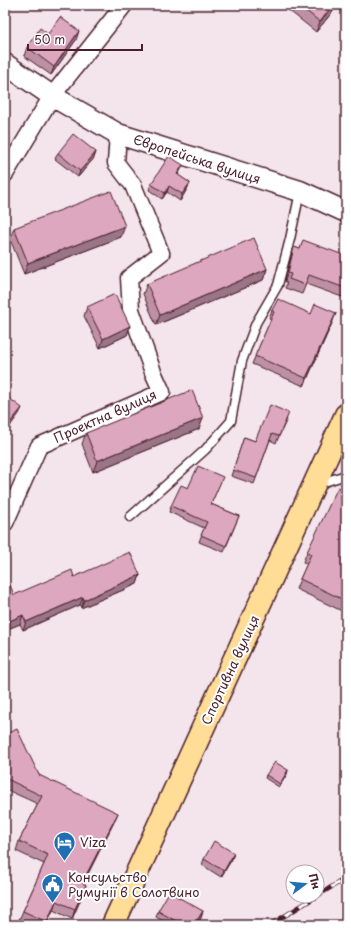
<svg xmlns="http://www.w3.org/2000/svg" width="351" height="930" font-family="'Playpen Sans',sans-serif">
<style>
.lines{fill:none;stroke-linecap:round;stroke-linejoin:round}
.service-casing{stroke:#4a1f2b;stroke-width:11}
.minor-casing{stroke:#4a1f2b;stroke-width:19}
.tertiary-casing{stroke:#4a1f2b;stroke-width:23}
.primary-casing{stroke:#4a1f2b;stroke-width:25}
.service{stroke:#fff;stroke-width:8}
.minor{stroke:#fff;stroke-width:16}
.tertiary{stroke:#fff;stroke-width:20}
.primary{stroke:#ffdd96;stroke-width:22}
.rail-casing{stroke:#4a1f2b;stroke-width:4.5}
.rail{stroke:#fff;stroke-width:3;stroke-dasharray:9;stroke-linecap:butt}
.wall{fill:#bd90a4;stroke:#4a1f2b}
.shaded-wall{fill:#9a7586;stroke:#4a1f2b}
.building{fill:#dca7bf;stroke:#4a1f2b}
.labels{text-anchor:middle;stroke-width:4;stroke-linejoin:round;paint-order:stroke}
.street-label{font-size:13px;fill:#4a1f2b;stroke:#fff}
.poi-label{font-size:13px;fill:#4a1f2b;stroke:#fff;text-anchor:start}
</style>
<rect width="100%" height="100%" fill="#f4e5ec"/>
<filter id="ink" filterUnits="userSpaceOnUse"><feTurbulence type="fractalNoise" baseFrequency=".025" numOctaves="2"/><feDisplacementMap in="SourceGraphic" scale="8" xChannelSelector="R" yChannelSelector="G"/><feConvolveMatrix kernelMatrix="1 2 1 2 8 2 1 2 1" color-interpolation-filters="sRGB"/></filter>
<g filter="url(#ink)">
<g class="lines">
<defs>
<path id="service" d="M318,484l28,-9
M130,517l75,-67 26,-29 11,-60 14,-38 22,-38 12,-46 10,-47"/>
<path id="minor" d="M5,174l47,-78 72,-91
M5,523l34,-77 123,-54 -9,-20 -22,-62 -2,-32 32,-25 -28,-68 -17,-22 2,-29"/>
<path id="tertiary" d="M5,64l47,32 66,38 182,57 46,21"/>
<path id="primary" d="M113,925l233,-510"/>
</defs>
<use href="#service" class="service-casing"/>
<use href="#minor" class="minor-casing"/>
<use href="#tertiary" class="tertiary-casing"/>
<use href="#primary" class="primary-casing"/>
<use href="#service" class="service"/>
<use href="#minor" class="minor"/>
<use href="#tertiary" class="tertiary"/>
<use href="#primary" class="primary"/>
<defs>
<path id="rail" d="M270,925l76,-47"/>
</defs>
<use href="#rail" class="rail-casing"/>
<use href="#rail" class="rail"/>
</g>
<path class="wall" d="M282,5h56l-22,27z
M76,40l-25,35 -27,-19 3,-9z
M96,152l-2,6 -16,19 -23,-18 3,-6z
M183,165l-5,10 12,8 -3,6 -7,12 -13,-9 -5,7 -13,-9 2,-6z
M14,228l107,9 -97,37 -14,-35z
M294,247l6,2 46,7v39l-3,-1 -1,3 -36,-13 -4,10 -17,-6 2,-5 -2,-1 6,-26z
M267,269l-4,11 -107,45 -13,-31 4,-10z
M87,307l43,19 -3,9 -27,13 -16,-32z
M272,310l39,4 22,7 -29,65 -52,-22 19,-45 -2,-1z
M203,418l-4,11 -106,43 -11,-28 4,-11z
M287,419l-11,24 -6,-3 -16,44 -23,-8 13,-39 11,4z
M220,483l-9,21 28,12 -15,36 -25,-10 5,-14 -35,-16 2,-6 17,-18z
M346,491v122l-50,-24 4,-10 7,-15 -4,-2 4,-10z
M140,575l-3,9 -56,24 -1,-3 -57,25 -3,-6 -15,6v-43l9,8 60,-18z
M5,735l34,40 75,47 -31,61v11l-11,25 -19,-9 -7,15h-16l-11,-5 4,-9 21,-47 -28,-13 3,-10 19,-37 -33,-15z
M288,770l-1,4 -8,13 -14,-9 1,-3z
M234,853l-2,6 -11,18 -19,-12 2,-6z
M158,911h45l-2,7 -5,7h-26l-14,-8z"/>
<path class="shaded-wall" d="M333,5h5l-22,27 4,-10z
M79,31l-3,9 -25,35 3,-8z
M96,152l-2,6 -16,19 2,-6z
M183,165l-3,6 -6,9 3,-6z
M190,183l-3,6 -7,12 2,-7z
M169,186l-2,6 -5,7 3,-6z
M125,226l-4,11 -97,37 4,-11z
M267,269l-4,11 -107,45 4,-10z
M336,313l-3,8 -29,65 2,-8z
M130,326l-3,9 -27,13 3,-9z
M22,408l-3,6 -14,19v-4z
M203,418l-4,11 -106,43 4,-11z
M140,575l-3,9 -56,24 3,-8z
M83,597l-3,8 -57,25 3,-8z
M23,615l-3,9 -15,6v-7z
M288,770l-1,4 -8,13 1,-3z
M7,779l-2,7v-6z
M118,813l-4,9 -35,70 3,-9z
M234,853l-2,6 -11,18 3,-6z
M86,885l-3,9 -11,25 3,-10z
M56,901l-3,9 -7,15z
M203,911l-2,7 -5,7h-2z"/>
<path class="building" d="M299,5h34l-13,17z
M60,17l19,14 -25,36 -27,-20 13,-19 8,6z
M73,134l23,18 -16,19 -22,-18z
M169,156l14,9 -6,9 13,9 -8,11 -13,-8 -4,7 -14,-9z
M111,191l14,35 -97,37 -14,-35z
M254,238l13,31 -107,46 -13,-31z
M303,240l43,16 -1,32 -36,-13 -4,10 -16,-6 2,-5 -3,-1 6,-26 6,2z
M115,294l15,32 -27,13 -16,-32z
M278,299l33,15 4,-10 21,9 -30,65 -51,-22 19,-44 -2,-2z
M192,390l11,28 -106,43 -11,-28z
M5,395l17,13 -17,21z
M270,405l19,8 -10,23 -7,-2 -16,44 -23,-8 11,-33 11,4z
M198,466l25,11 -12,27 28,12 -13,30 -25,-11 6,-13 -36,-16 10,-21 7,3z
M338,487l8,4v110l-46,-22 11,-25 -4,-2z
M130,552l10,23 -56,25 -1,-3 -57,25 -3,-7 -18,8v-36l5,-2 4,10 58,-25 2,7z
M17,729l22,46 79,38 -36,70 4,2 -11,24 -19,-8 -9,21 -24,-11 25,-56 -29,-14 23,-45 -35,-17 -2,1v-45z
M275,762l13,8 -8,14 -14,-9z
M214,841l20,12 -10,18 -20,-12z
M169,892l34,19 -9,14h-11l-25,-14z"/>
</g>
<defs>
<symbol id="hotel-pin" viewBox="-11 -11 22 30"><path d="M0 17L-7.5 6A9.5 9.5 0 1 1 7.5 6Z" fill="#1f6fb2" stroke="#fff"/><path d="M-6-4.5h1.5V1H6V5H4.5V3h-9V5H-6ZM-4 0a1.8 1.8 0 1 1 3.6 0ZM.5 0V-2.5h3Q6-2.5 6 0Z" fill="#fff"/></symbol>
<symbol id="civic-pin" viewBox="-11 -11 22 30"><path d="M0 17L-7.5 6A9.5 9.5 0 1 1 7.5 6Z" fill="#1f6fb2" stroke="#fff"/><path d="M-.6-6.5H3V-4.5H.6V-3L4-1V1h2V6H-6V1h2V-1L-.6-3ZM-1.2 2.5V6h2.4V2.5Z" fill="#fff"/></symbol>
</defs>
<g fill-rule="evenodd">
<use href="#hotel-pin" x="52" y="830" width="25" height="34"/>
<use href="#civic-pin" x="40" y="872" width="25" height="34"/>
</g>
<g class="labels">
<g class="street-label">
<text transform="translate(197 159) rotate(18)" y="5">Європейська вулиця</text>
<text transform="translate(105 416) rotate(-24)" y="5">Проектна вулиця</text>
<text transform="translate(230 670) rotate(-65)" y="5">Спортивна вулиця</text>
</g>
<g class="poi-label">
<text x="80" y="847">Viza</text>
<text x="68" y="882">Консульство<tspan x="68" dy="15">Румунії в Солотвино</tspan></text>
</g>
</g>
<rect width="351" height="930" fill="none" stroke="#fff" stroke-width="20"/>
<rect x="10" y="10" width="331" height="910" fill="none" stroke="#4a1f2b" stroke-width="1.5" filter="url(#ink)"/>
<g transform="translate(305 884) rotate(74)"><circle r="19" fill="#ffffff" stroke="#b7a5aa"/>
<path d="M0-3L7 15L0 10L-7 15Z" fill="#1f6fb2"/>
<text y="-6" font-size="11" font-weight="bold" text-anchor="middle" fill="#4a1f2b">Пн</text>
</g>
<path d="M28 44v6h114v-6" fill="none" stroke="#4a1f2b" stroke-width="2"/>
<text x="34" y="44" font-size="12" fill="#4a1f2b" stroke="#ffffff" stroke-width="3" paint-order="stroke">50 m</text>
</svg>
